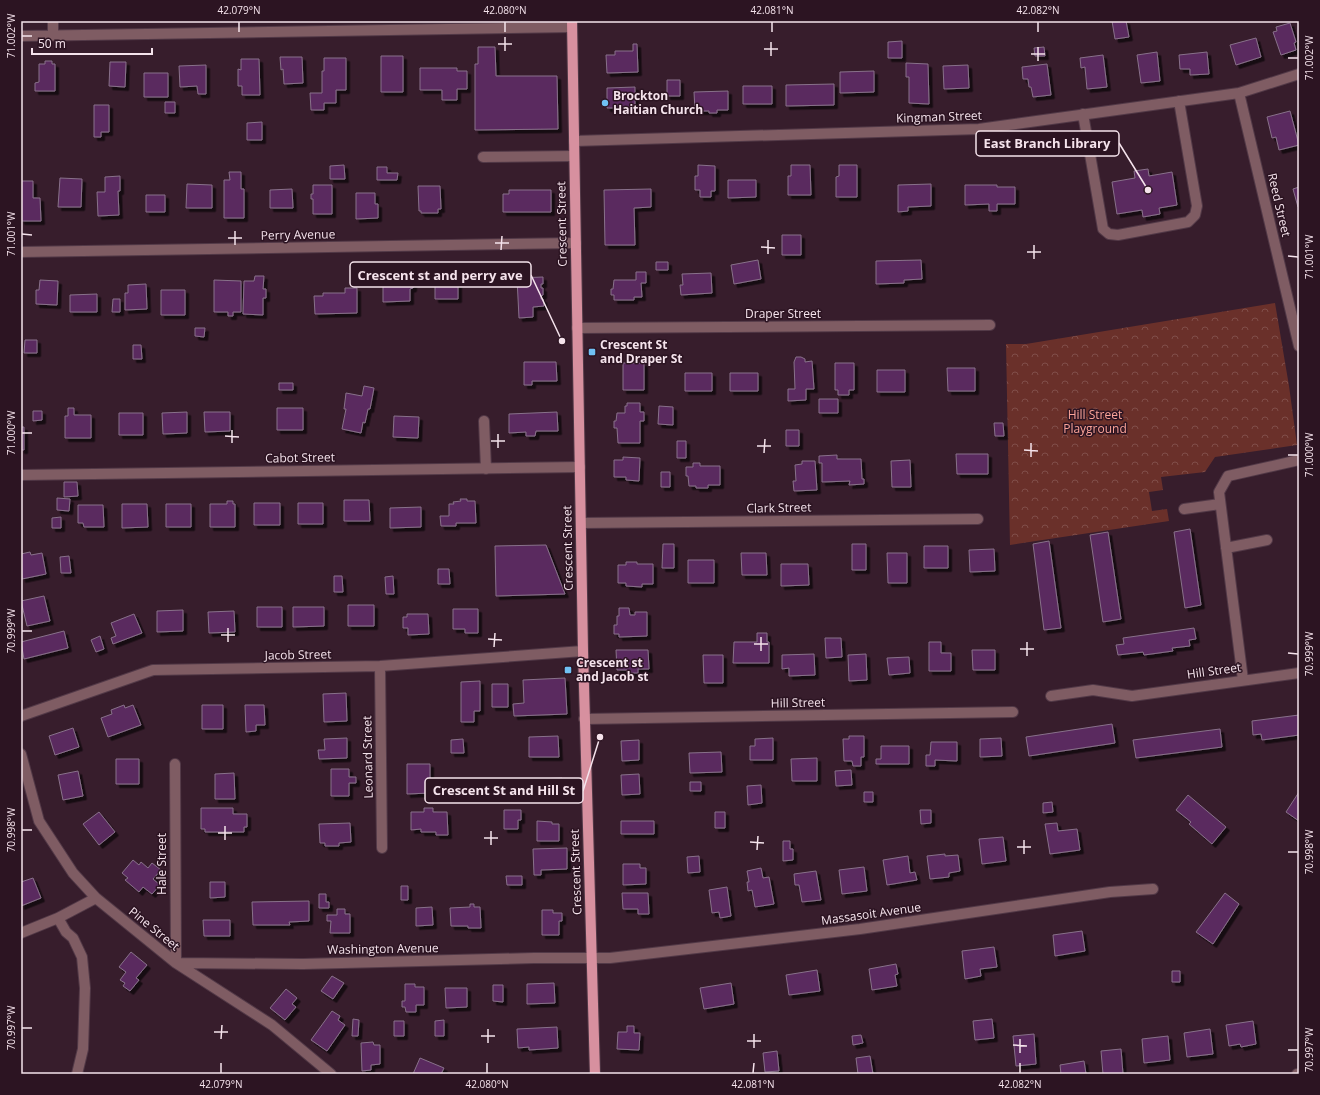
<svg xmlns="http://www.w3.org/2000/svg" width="1320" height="1095" font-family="'Open Sans',sans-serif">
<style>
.park{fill:url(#park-crowns)}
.building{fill:#5a2a5f;stroke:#88718a;filter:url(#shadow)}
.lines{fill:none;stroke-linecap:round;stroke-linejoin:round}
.minor-casing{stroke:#523947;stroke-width:12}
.major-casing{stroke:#523947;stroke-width:12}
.minor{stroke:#7f5c63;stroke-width:10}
.major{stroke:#d7909f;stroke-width:10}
.ticks{fill:none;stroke:#f5e3ec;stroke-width:1.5}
.poi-dot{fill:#70c1f4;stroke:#2c1422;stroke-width:1.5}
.labels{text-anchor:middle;stroke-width:3;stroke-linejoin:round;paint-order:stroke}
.poi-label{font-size:12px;font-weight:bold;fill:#f5e3ec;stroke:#2c1422;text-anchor:start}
.street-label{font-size:12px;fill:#f5e3ec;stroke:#2c1422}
.park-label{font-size:12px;fill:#fca499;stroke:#2c1422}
.leader{fill:none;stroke:#f5e3ec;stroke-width:1.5}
.callout-dot{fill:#f5e3ec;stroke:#2c1422;stroke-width:1.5}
.callout{fill:#2c1422;stroke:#f5e3ec;stroke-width:1.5}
.callout-label{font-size:13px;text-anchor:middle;font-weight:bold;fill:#f5e3ec}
.neatline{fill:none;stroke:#f5e3ec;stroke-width:1.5}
.ticks-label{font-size:10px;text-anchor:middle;fill:#f5e3ec}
</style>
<defs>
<pattern id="park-crowns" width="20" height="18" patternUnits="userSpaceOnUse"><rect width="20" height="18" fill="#6a302a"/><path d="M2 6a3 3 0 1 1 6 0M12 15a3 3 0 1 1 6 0" fill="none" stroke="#804e49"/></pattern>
<filter id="shadow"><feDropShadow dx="3.5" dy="3.5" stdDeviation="0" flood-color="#0009"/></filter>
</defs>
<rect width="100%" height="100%" fill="#371d2c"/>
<path class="park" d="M1275,303l14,83 8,59 -82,12 -10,15 -44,5 2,13 -14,2 3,19 15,-2 2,12 -159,24 -4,-201h20z"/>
<path class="building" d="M1112,21h14l3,16 -14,2z
M1290,23l6,19 -2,1 2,7 -15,5 -8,-23 4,-1 -1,-4z
M1256,38l5,19 -25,8 -6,-20z
M902,41v17h-14v-16z
M633,44h4l1,28 -31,1 -1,-18h9v-4h18z
M478,47h17l1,29h61l1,53 -83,1v-66h3z
M1044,47l1,9h-10l-1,-8z
M1157,52l3,29 -19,2 -4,-28z
M1207,52l2,22 -19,1v-6h-10l-1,-14z
M1103,55l4,32 -20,2 -2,-22 -4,1 -1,-10z
M381,56h22v36h-22z
M280,57h22l1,26 -19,1 -1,-15 -2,1z
M324,58h22v32h-10v13h-12v7h-13l-1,-17h12v-22h2z
M241,59h18l1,36h-18v-9h-4v-17l3,1z
M45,61h7v3h3v27h-20v-8l4,-1v-18h6z
M110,62h16l-1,25 -16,-1z
M906,63l22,1 1,40 -20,-1v-26h-3z
M1047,64l4,31 -18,2 -2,-10h-2l-1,-8h-5l-1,-12z
M206,65v29h-8l-1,-8 -17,1 -1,-21z
M968,65l1,23 -25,1 -1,-23z
M420,68h37v3h10v18h-10v11h-15v-10h-22z
M874,71v21l-34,1v-21z
M144,73h24v24h-24z
M667,80h13v16h-13z
M834,84v21l-48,1v-21z
M743,86h29v18h-29z
M635,87v21h-28v-20z
M728,91v19h-11v3h-8v-2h-14l-1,-19z
M165,102h10v11h-10z
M94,105h15v27h-8v5h-7z
M1290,111l9,34 -20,5 -3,-13 -4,1 -5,-21z
M262,122v18h-15v-17z
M344,165l1,14h-15v-13z
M698,165l17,1v25h-4v6h-11v-7h-5v-14h3z
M791,165h19l1,30h-23v-19h3z
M839,165h18v32h-21v-20l3,-1z
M377,167h10v6h11l-1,7h-20z
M1148,169l1,7 23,-4 5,33 -18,3 1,6 -17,3 -1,-7 -25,4 -5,-32 23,-4 -1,-7z
M229,172h12v17h3v29h-20v-38h6z
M120,176v15h-2l1,24 -21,1 -1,-24h8v-15z
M60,178l22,1 -1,28h-23z
M728,180h28v17l-28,1z
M21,181h12v17h7l1,23h-20z
M187,184l25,1v23h-26z
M931,184v22l-23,1v4l-10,1v-27z
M313,185h19v29h-19v-15h-2v-5h2z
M965,185h32v2h18v17h-18v7h-8v-7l-24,1z
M418,186h22l1,23h-3v4h-17v-2h-2z
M1299,187v20h-1l-5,-18z
M292,189l1,19h-23v-18z
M651,189v18l-17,1 1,37h-30l-1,-55z
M509,190h42v22h-48v-18h6z
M356,193h19v11h3v14l-22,1z
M146,195h19v17h-19z
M782,235h19v20h-19z
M758,260l3,19 -27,5 -3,-19z
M921,260l1,19 -18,1v3l-28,1v-23z
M656,262h12v8h-12z
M636,272h10v11h-5l1,14h-8v3h-20v-5h-3v-6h2l1,-9h22z
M711,273l1,20 -31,2 -1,-10h3l-1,-11z
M255,276h9l-1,13h3v9h-3v17l-20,-1 1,-33h10z
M543,277v7h-2v4h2v7l-2,1v3h2l1,7 -11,1v10l-14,1 -2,-40z
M435,279h23v20h-23z
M40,280l18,1 -1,24 -21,-1v-14h3z
M214,280l27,1v31h-8v4h-5v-4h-14z
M410,280v2h3v6l-3,1v12l-27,1v-21z
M146,284l1,25 -22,1v-17h3v-8z
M345,288h12v25l-42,1 -1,-18h9v-3h22z
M161,290h24v25h-24z
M97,294v18h-27v-17z
M113,299h7v13h-8z
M195,328h10l-1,9 -9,-1z
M25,340h12v13h-13z
M133,345h8l1,14h-9z
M796,357h5l4,2v3l7,-1 2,28h-8v11l-18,1v-12h7l-1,-27z
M524,362h32l1,19h-25v4h-8z
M623,363h21v27h-21z
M835,363h19v27h-5v5h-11v-5h-3z
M947,368h28v23h-27z
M877,370h28v22h-28z
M685,373h27v18h-27z
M730,373h28v18h-28z
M279,383h14v7h-14z
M364,386l10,2 -4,21h-2l-3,14 -2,-1 -2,11 -19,-4 4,-20h-2l2,-16 16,3z
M819,399h19v14h-19z
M627,403h13v9h4v9h-4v22h-22l-1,-15h-3v-7h2l1,-8h8v-7h2z
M659,406l14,1v18l-15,-1z
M68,408h6v7h17v23h-26v-22h3z
M277,408h26v22h-26z
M33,411h9v9l-9,1z
M187,412v21l-24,1 -1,-21z
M204,412h26v19l-25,1z
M557,412l1,19h-22l-1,5h-9v-4l-17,1v-19z
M119,413h24v22h-24z
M394,416l25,1 -1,21 -25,-1z
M994,423h9l1,13h-9z
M21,427h3v23h-3z
M786,430h13v16h-13z
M677,441h9v17h-9z
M956,454h32v20h-31z
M837,455v4h24l1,20h2v5l-15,1 1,-4 -28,1v-19h-3v-7z
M623,457l17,1 -1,23 -13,-1v-3h-12v-17h9z
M910,460l1,27h-19l-1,-26z
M802,461h13l2,29 -23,1 -1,-10h3l-1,-16 7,-1z
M693,463h7v3h20v19h-12v3h-12v-2h-7l-1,-10h-2v-9h7z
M661,472h9v15h-9z
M64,482h13l1,14 -14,1z
M57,498l13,1 -1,12 -12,-1z
M460,499h7v2h8l1,22h-20v3h-15l-1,-10h9v-12h5l-1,-2 8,-1z
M344,500h25l1,21h-26z
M227,501h6v3h2v23h-25v-23h17z
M254,503h26v22h-26z
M298,503h25v21h-25z
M122,504h25l1,23 -26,1z
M166,504h25v23h-25z
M78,505h25l1,22h-20l-1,-4h-5z
M421,507v20l-31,1v-20z
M61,517v11h-9v-10z
M1190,529l11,76 -16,3 -11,-76z
M1108,532l13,87 -18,3 -13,-87z
M1049,541l12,87 -17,2 -11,-86z
M663,544h11v24h-12z
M852,544h14v26h-14z
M546,545l19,49 -69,2 -1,-50z
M924,546h24v22h-24z
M994,549l1,22 -25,1 -1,-22z
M30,552l1,3 11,-2 4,21 -24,5 -1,-25z
M741,553h25l1,22h-25z
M887,553h20v30h-19z
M69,556l2,17h-10l-1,-16z
M688,560h26v23h-26z
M626,562h11v2h16v20h-11v3l-16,-1v-3h-8v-18h8z
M781,564h27l1,21 -28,1z
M438,569h11l1,15h-12z
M334,576h8l1,16h-9z
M393,576l1,18h-8l-1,-17z
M44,596l6,25 -23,5 -6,-25z
M348,605h26v21h-26z
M257,607h25v20h-25z
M293,607h31v19l-31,1z
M619,608h10l1,7h5v-3h12v24l-28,1v-3h-5v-9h3v-9h2z
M453,609h25v24h-13v-4h-12z
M183,610v21l-26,1v-21z
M234,611l1,21 -26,1 -1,-21z
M134,614l8,19 -29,11 -2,-6 5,-2 -5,-13z
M407,614h21l1,20 -21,1v-7h-5v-11h4z
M1194,628l2,11 -7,1 1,6 -18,2 1,3 -29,4 -1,-3 -25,3 -2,-10 8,-1 -1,-6z
M64,631l4,17 -44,11 -3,-17z
M757,633h10v9h2v21h-36l1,-21h23z
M100,636l4,13 -8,3 -5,-12z
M825,638h16l1,19 -16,1z
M929,642h12v11h10v18h-22z
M616,650h32l1,19h-11v4h-11v-3h-10z
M972,650h23v20h-22z
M814,654l1,21 -26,1v-8l-7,1v-14z
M866,654l1,26 -18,1 -1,-26z
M703,655h20v28h-19z
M909,657l1,16 -21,2 -2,-17z
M565,678l2,36 -53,2 -1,-12 11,-1 -1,-23z
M480,681v30h-6v11h-13v-40z
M492,684h16v23h-16z
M346,693l1,28 -23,1 -1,-28z
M124,705l1,3 8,-3 8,20 -33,12 -7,-19 11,-4 -1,-4z
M202,705h21v24h-21z
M245,705h19l1,20h-9v6l-10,1z
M1299,715v20l-37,5 -1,-6 -8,1 -1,-14z
M1112,724l3,19 -86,13 -3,-19z
M73,728l6,19 -24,8 -6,-19z
M1220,729l2,18 -86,11 -3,-18z
M558,736l1,21h-30v-20z
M849,736h15v21h-3v9h-8l-1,-5h-8l-1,-22h6z
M347,738v20l-28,1 -1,-9h7l-1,-11z
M773,738v22h-23v-14h5v-7z
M1001,738l1,18 -22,1v-18z
M463,739l1,14h-13v-13z
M639,740v20l-17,1 -1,-20z
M931,742h26v19l-22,-1v6h-9v-11h4z
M881,746h28v18h-33v-5h5z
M721,752l1,20 -32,1 -1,-20z
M817,758v23h-25l-1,-22z
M116,759h23v25h-23z
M407,764h23v29l-23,1z
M331,769h18v8h7v6h-7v13h-18z
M851,770l1,15 -16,1 -1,-15z
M78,771l5,25 -20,4 -5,-25z
M234,773l1,26h-20v-25z
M639,774l1,20 -18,1 -1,-20z
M562,778v5h-4l1,15h-23v-19z
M690,782h11v9h-11z
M761,785l1,18 -14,2 -1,-19z
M864,792h9v10h-9z
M1299,792v29l-13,-9z
M1188,795l38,32 -14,17 -23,-20 2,-2 -15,-12z
M1052,802l1,10 -10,1v-10z
M201,808h32v6h14v13h-3v5h-39v-3h-4z
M424,808h9v4h14l1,23h-12v-3h-15v-3l-10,1v-18h13z
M504,810h17v10h-3v9h-14z
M920,810h11v13l-10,1z
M99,812l16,20 -16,13 -16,-21z
M715,812h10v16h-10z
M537,821l15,1v2h7v17h-22z
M621,821h33v13h-33z
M350,823l1,19 -12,1v3h-14v-3h-5l-1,-19z
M1057,823l1,8 19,-2 3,21 -30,4 -5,-30z
M1003,837l3,24 -24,3 -3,-25z
M783,841h7v8h3v11l-10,1z
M567,848v21l-26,1v5h-7l-1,-26z
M945,854v2l13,-1 2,16 -11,2v4l-19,2 -3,-23z
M699,856l1,16 -12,1 -1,-16z
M908,856l2,17 5,-1 2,8 -30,5 -4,-25z
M133,860l6,5 2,-3 7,6 4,-5 9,7 -8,9 7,6 -8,9 -9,-7 -4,5 -14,-12 3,-2 -6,-5z
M623,864h17v4h6v16l-23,1z
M864,867l3,24 -25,3 -3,-24z
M761,868l2,10 6,-1 5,27 -19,3 -3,-17 -4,1 -1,-9h2l-2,-11z
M816,871l5,29 -19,2 -3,-17h-4l-1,-11z
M506,876h16v9h-15z
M33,878l8,20 -20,8v-24z
M210,882h15v15l-15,1z
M401,886h7v14h-7z
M727,887l4,29 -11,2 -1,-6 -7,1 -3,-23z
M622,893h26l1,21h-11v-5h-15z
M1225,893l14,11 -26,40 -17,-12z
M319,894h7v8h3v6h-10z
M309,901v20l-20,1 1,3h-37l-1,-23z
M470,904h4v3h6l1,21h-13v-2h-17l-1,-18 20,-1z
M432,907l1,18 -17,1v-18z
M337,909h8v5h5v19h-20l1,-12h-4v-6h10z
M542,910h11v3h9v8h-3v14h-17z
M203,920h27v16h-26z
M1082,931l3,20 -30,5 -2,-21z
M994,947l3,20 -17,2 1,7 -16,3 -3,-28z
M131,952l16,13 -11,13 3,2 -9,11 -7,-5 2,-3 -5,-3 6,-8 -7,-5z
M896,964l2,10 -3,1 2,11 -25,4 -3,-21z
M817,970l3,21 -31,4 -3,-20z
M1172,971h8v11h-8z
M332,976l12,7 -11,16 -12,-8z
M554,983l1,20 -28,1v-20z
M731,983l3,21 -30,5 -4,-21z
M405,984h10v3h9v18h-8v7h-10l-1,-5h-3v-6h3z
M493,985h10v17l-10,-1z
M445,988h22v19l-21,1z
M286,989l11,9 -5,6 4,3 -11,13 -15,-12z
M332,1011l8,5 -2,4 7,5 -18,26 -16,-11z
M353,1019l6,1 -1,16h-6z
M992,1019l2,19 -19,2 -2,-19z
M444,1020v16h-9v-15z
M394,1021h10v15h-10z
M1253,1021l3,23 -15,3 -1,-3 -11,2 -3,-21z
M627,1026h7v7h6l-1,17 -22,-1 1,-17h9z
M557,1027l1,21 -29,2v-3l-11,1 -1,-19z
M1210,1029l3,25 -26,3 -3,-24z
M1034,1034l2,30 -20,2 -3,-30z
M861,1035l2,8 -10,2 -1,-9z
M1168,1036l2,24 -26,3 -2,-24z
M373,1042l1,3h6v19l-9,1v5l-9,1 -1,-28z
M1121,1049l2,25h-20l-2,-23z
M777,1051l2,20 -14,1 -2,-19z
M870,1056l3,18h-15l-2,-16z
M420,1058l24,10 -3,6h-28z
M1084,1061l2,13h-25l-1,-9z"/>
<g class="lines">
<defs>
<path id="minor" d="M53,35v-14
M21,36l551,-9
M1239,93l60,253
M1083,114l20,115 6,5 9,1 70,-13 7,-7 2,-9 -18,-105
M574,141l405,-12 260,-36 60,-19
M483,157l91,-1
M21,252l555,-9
M577,328l413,-3
M484,421l2,48
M21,475l559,-8
M1184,509l36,-5
M581,523l397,-4
M1226,548l41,-8
M380,666l2,182
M1243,680l-24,-188 9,-16 71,-16
M1051,696l42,-6 39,6 167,-23
M21,716l132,-46 227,-4 203,-15
M584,719l429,-7
M21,754l18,67 34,52 23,25 80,65 96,62 59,49
M175,764l1,199 127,1 231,-6h76l250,-29 250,-37 43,-3
M58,918l8,14 7,6 9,19 3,31 -2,61 -6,25
M21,933l37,-15 38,-20
M1297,1074h2"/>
<path id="major" d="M572,21l11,630 12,423"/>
</defs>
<use href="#minor" class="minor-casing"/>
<use href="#major" class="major-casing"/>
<use href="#minor" class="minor"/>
<use href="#major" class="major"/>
</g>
<path class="ticks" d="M239,32v-10M505,32v-10M772,32v-10M1038,32v-10M22,36h10M498,44h14M764,49h14M505,51v-14M1031,54h14M771,56v-14M1288,58h10M1038,61v-14M22,234l10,1M228,238h14M495,243h14M235,245v-14M761,247l14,1M501,250l1,-14M1027,252h14M768,254v-14M1288,256l10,1M1034,259v-14M22,433h10M225,436l14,1M491,441h14M232,443v-13M757,446h14M498,448v-14M1024,450l14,1M764,453l1,-14M1288,455h10M1031,457v-14M22,631h10M221,635h14M488,639l14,1M228,642v-14M754,644h14M494,647l1,-14M1020,649h14M761,651v-14M1288,653l10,1M1027,656v-14M22,830h10M218,833h14M484,838h14M225,840v-14M750,842l14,1M491,845v-14M1017,847h14M757,850l1,-14M1288,852h10M1024,854v-14M22,1028h10M214,1032h14M481,1036h14M221,1039l1,-14M747,1041h14M488,1043v-14M1013,1045l14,1M754,1048v-14M1288,1050h10M1020,1053v-14M221,1073v-10M487,1073v-10M753,1073l1,-10M1020,1073v-10"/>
<g class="poi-dot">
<circle cx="605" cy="103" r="4"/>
<rect x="588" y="348" width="8" height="8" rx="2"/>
<rect x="564" y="666" width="8" height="8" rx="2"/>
</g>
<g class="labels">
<g class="poi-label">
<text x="613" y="100">Brockton<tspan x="613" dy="14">Haitian Church</tspan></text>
<text x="600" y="349">Crescent St<tspan x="600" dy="14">and Draper St</tspan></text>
<text x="576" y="667">Crescent st<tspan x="576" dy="14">and Jacob st</tspan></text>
</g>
<g class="street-label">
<text transform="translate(939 117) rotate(-2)" y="4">Kingman Street</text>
<text transform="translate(1279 205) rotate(77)" y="4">Reed Street</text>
<text transform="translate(562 224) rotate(-91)" y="4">Crescent Street</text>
<text transform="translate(298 235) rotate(-1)" y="4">Perry Avenue</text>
<text x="783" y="318">Draper Street</text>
<text transform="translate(300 458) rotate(-1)" y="4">Cabot Street</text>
<text transform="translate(779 508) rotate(-1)" y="4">Clark Street</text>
<text transform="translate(568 548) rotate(-91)" y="4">Crescent Street</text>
<text transform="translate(298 655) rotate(-1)" y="4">Jacob Street</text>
<text transform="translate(1214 671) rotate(-8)" y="4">Hill Street</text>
<text transform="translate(798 703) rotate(-1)" y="4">Hill Street</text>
<text transform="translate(368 757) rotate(-91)" y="4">Leonard Street</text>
<text transform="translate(162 864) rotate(-90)" y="4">Hale Street</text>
<text transform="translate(576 872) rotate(-92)" y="4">Crescent Street</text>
<text transform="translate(871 914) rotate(-8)" y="4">Massasoit Avenue</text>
<text transform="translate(154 929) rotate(39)" y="4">Pine Street</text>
<text transform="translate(383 949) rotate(-1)" y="4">Washington Avenue</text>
</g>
<g class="park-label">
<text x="1095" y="419">Hill Street<tspan x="1095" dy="14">Playground</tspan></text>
</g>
</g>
<path class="leader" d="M1148 190L1119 143M562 341L531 275M600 737L583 791"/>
<g class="callout-dot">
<circle cx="1148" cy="190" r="4"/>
<circle cx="562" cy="341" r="4"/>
<circle cx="600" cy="737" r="4"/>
</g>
<g class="callout">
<rect x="976" y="131" width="143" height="25" rx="4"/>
<rect x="350" y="262" width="181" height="25" rx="4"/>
<rect x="425" y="778" width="158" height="25" rx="4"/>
</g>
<g class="callout-label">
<text x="1047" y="148">East Branch Library</text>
<text x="440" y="280">Crescent st and perry ave</text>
<text x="504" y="795">Crescent St and Hill St</text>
</g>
<rect width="1320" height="1095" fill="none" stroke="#2c1422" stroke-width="44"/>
<path d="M32 48v6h120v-6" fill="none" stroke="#f5e3ec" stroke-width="2"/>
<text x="38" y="48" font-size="12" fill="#f5e3ec" stroke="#2c1422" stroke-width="3" paint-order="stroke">50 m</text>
<rect x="22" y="22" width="1276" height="1051" class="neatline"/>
<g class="ticks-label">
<text x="239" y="14">42.079°N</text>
<text x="505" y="14">42.080°N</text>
<text x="772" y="14">42.081°N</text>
<text x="1038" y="14">42.082°N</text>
<text transform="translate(11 36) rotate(-90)" y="4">71.002°W</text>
<text transform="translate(1309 58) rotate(-90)" y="4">71.002°W</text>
<text transform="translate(11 234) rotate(-90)" y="4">71.001°W</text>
<text transform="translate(1309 257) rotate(-90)" y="4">71.001°W</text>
<text transform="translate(11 433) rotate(-90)" y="4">71.000°W</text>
<text transform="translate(1309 455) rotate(-90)" y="4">71.000°W</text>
<text transform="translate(11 631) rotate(-90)" y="4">70.999°W</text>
<text transform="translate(1309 654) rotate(-90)" y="4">70.999°W</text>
<text transform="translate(11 830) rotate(-90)" y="4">70.998°W</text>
<text transform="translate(1309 852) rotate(-90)" y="4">70.998°W</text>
<text transform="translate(11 1028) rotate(-90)" y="4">70.997°W</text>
<text transform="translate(1309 1050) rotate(-90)" y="4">70.997°W</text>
<text x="221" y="1088">42.079°N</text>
<text x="487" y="1088">42.080°N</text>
<text x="753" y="1088">42.081°N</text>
<text x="1020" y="1088">42.082°N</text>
</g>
</svg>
